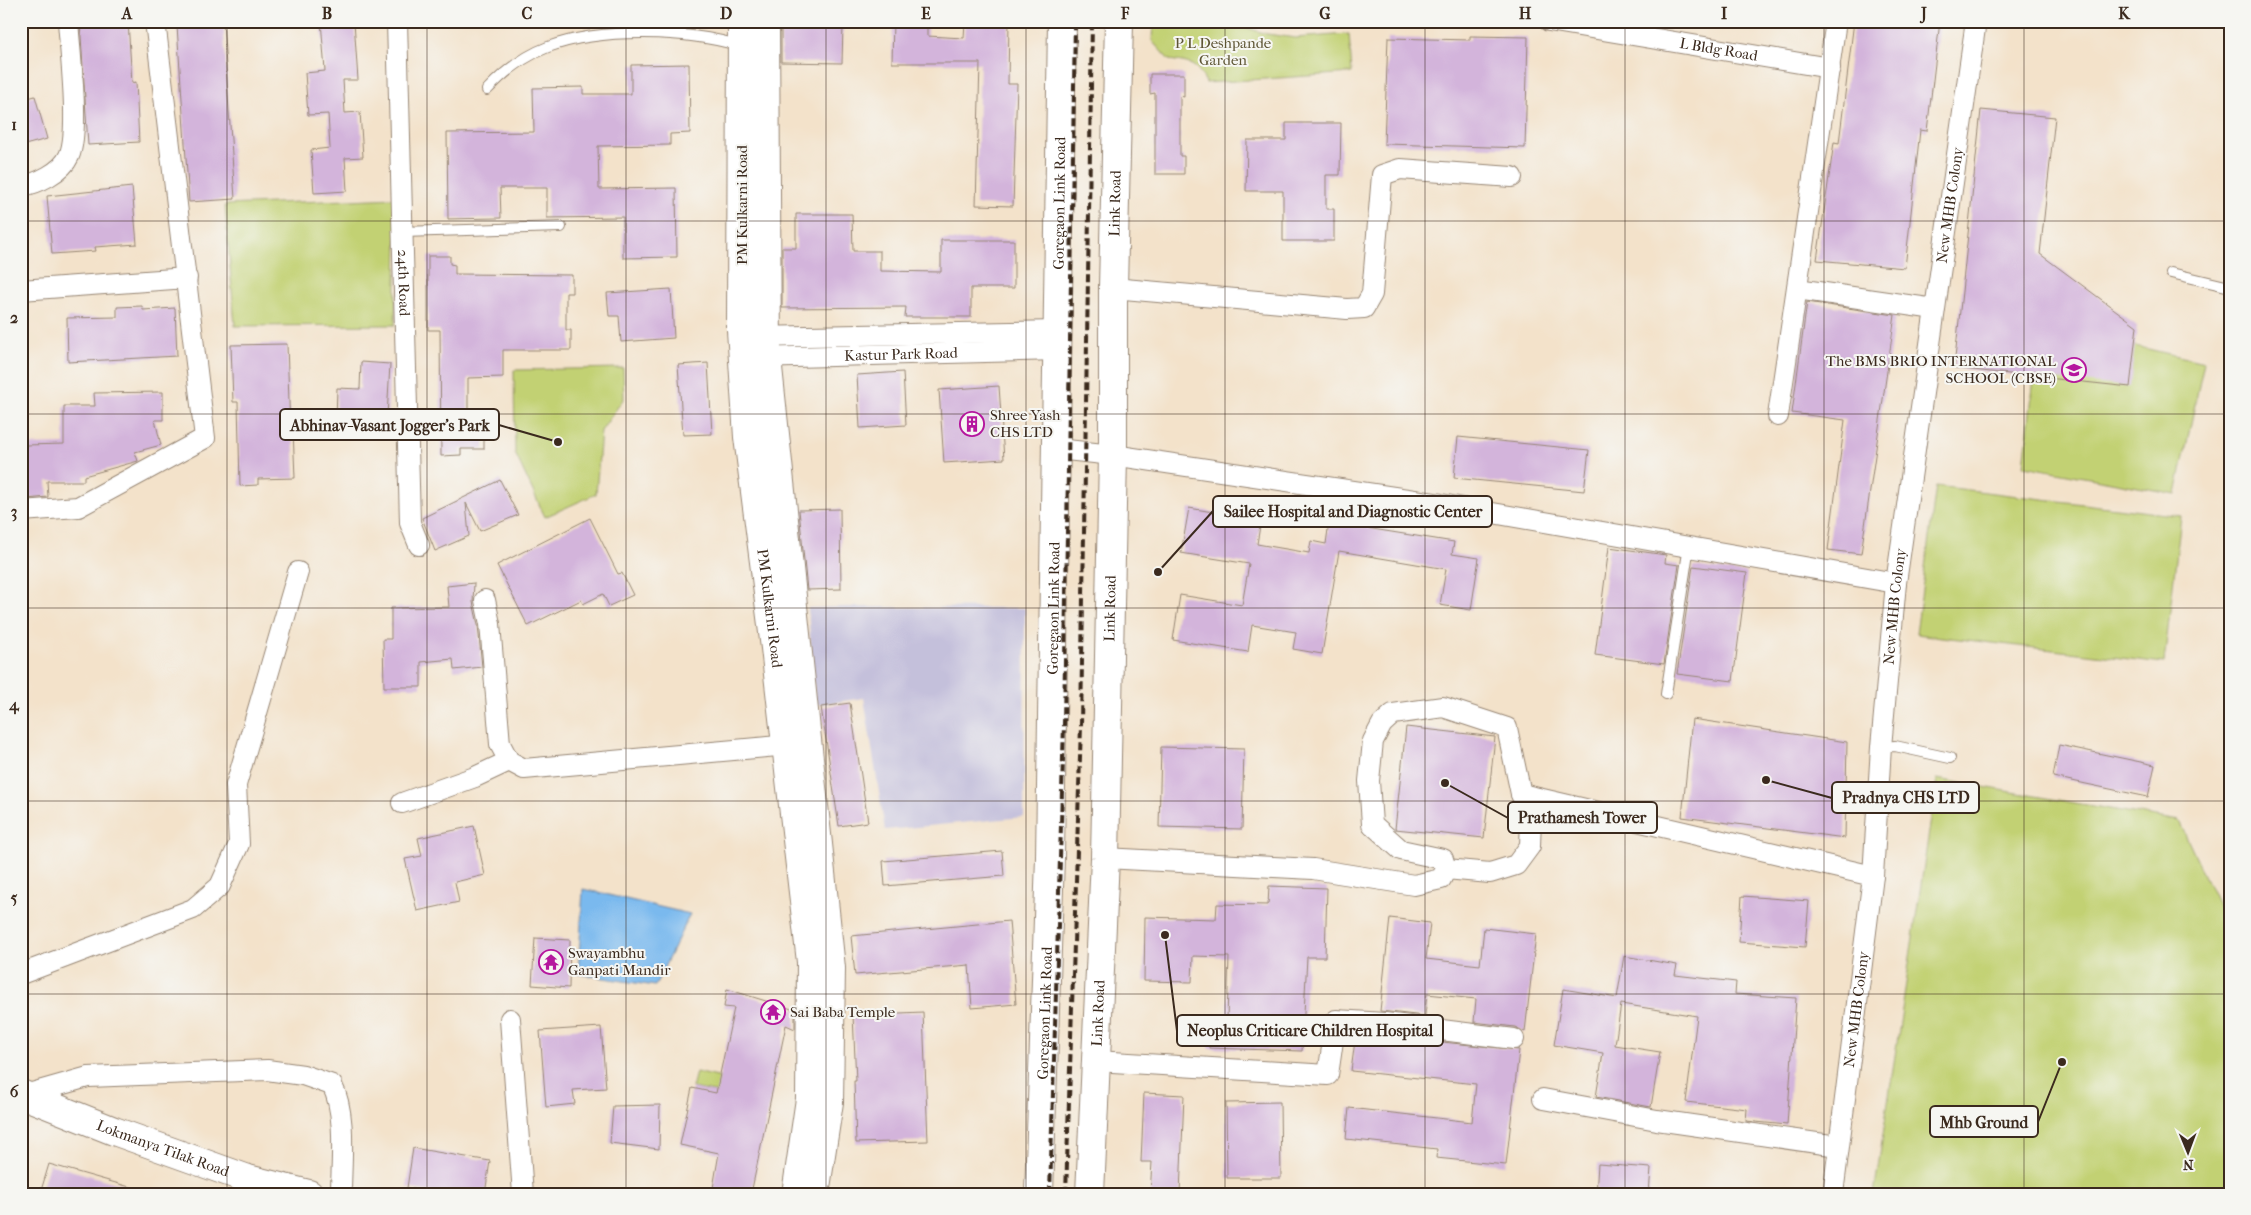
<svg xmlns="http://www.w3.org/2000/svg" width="2251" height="1215" font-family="'IM FELL French Canon',serif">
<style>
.industrial{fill:#c4c0db}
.green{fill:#c2d173;stroke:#7e7e48}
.water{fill:#7ab9ee;stroke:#5a7286}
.building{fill:#d3b4db}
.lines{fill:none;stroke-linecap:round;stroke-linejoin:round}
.lane-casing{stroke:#978674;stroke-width:12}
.street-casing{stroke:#978674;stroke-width:22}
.secondary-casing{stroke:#978674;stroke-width:30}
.primary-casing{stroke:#978674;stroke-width:30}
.lane{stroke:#fff;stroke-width:10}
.street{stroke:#fff;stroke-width:20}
.secondary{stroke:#fff;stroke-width:28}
.primary{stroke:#fff;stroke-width:28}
.rail{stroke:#3b2a1e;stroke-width:4;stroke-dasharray:8 4;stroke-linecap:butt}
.grid{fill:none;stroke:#3b2a1e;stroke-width:1;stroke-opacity:0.55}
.labels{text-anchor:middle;stroke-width:4;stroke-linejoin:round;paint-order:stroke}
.park-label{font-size:15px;fill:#5d5433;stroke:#f6f6f2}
.street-label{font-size:15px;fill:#3b2a1e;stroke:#f6f6f2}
.poi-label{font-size:15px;fill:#3b2a1e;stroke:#f6f6f2;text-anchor:start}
.leader{fill:none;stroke:#3b2a1e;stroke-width:2}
.callout-dot{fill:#3b2a1e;stroke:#f6f6f2;stroke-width:2}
.callout{fill:#f6f6f2;stroke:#3b2a1e;stroke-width:2}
.callout-label{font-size:16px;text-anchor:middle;font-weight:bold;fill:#3b2a1e}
.neatline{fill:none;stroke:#3b2a1e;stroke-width:2}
.grid-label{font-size:16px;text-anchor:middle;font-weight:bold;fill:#3b2a1e}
</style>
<rect width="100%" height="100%" fill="#f6f6f2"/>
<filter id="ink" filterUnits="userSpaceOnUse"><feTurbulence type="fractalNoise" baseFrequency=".02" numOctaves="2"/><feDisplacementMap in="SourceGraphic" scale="10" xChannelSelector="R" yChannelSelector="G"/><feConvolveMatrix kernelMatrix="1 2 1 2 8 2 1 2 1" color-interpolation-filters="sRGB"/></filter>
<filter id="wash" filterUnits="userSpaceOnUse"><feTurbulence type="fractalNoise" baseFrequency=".0096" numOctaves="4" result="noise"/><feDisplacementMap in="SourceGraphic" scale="20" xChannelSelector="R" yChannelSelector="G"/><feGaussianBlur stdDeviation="1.12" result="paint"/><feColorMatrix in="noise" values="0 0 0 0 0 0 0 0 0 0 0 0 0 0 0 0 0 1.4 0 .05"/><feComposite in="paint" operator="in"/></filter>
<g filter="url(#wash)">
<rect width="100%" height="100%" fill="#f3e2ca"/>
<path class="industrial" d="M845,607l180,1 -1,209 -139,13 -21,-132 -49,7 -7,-97z"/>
<path class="green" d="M1153,21h72l42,13 28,4 54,-4 3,39 -146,10c-9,-20 -16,-20 -37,-23l-17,-19z
M398,198l-3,127 -160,1 -10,-121z
M2040,324l164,38 -28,132 -152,-28z
M623,368l1,30 -23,33 -5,63 -51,23 -30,-64 -1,-83z
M1936,486l245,30 -17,147 -248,-29z
M1937,779l242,42 51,110v263h-356z
M696,1072l43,10 -20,11 -27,-5z"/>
<path class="water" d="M583,889l107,25 -35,72 -77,-12z"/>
<g id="blocks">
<path class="building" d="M80,21h48l4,62 4,-1 3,60 -51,3z
M196,21h27l12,178 -46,3 -12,-176 19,-1z
M321,21h33l4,59h-15l2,33 15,-1 3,45 -18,1 2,33 -33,2 -3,-43 19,-2 -2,-34 -20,1 -3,-42 20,-2z
M781,21h47v4h15l-1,38 -61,-1z
M893,21h34v15l37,2 1,-17h44l-1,63h9l-4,122 -37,-1 4,-142h-88z
M1854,21h86l-13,110 -7,-1 -15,138 -88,-8 17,-118 5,1z
M1470,36l58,1 -3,111 -141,-4 4,-106 82,2z
M689,64l1,69 -20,1v11l-72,1 1,43 77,-1 1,69 -54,1v-41l-76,1v-30h-47l1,30 -53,1 -1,-86 87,-1 -1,-44 50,-1v7h48v-29z
M1150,74h34v23l-4,-1v60h4v18h-29v-81l-5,1z
M35,96l12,43 -26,7v-46z
M1981,110l74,7 -15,137 97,72 -7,61 -176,-19z
M1286,123h55l-1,52h-14v34h8v32h-51v-50h-37l1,-51h39z
M132,187l5,57 -42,3 1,4 -44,3 -5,-58z
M796,214h56l1,37h27v20l61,1v-32h73v48h-43v29h-66l1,-10 -124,1v-60h14z
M428,256h22v8l5,1v9l117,1v18h-6v37h5v20h-68v27l-35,1v40h24l1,18h-9v13h-23v6l-20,1 -1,-126h-12z
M671,289l3,49 -53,4 -2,-26h-10l-2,-23z
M1807,302l88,13 -34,239 -33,-4 17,-130 -53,-7z
M142,306l1,4 32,-2 2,48 -109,6 -1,-44 50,-1v-10z
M287,344l3,86h3l2,48 -37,1v6l-18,1 -2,-84h-5l-2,-57z
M361,362l29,2 -4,70 -28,-2v-12l-22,-1 1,-31 23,1z
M708,363l4,71 -29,1 -5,-70z
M903,372l3,53 -46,3 -3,-53z
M999,386l5,73 -60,4 -5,-73z
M163,392v28h-8l6,25 -26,7 3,9 -54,15v5h-37l1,16 -22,2v-54l38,-1v-38h31l-1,-13z
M1458,437l131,13 -5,41 -130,-13z
M500,480l18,35 -38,16 -14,-28 3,33 -34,15 -13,-33z
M1189,508l72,12 -4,24 52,9 2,-12 15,3 3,-22 125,20 -2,12 27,4 -8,52 -31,-5 6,-36 -107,-18 -17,103 -29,-5 3,-17 -44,-7 -4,27 -75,-12 7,-45 62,10 7,-41 -68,-11z
M840,509l1,80 -34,1 -8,-80z
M590,518l28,56 4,-1 11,22 -24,11 -6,-12 -20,10 -2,-4 -53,26 -31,-61z
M1609,547l57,8 -1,8 14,2 -15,99 -69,-9z
M1693,566l54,7 -14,108 -56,-7z
M474,583l-1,19 5,23 4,42 -28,3 -1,-11 -32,3v25h-37l-1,-48h8v-31l58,-1 -2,-21z
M850,703l18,119 -29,4 -18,-119z
M1692,719l155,23 -2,96 -163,-21z
M1406,727l89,10 -11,101 -89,-9z
M2059,745l96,20 -7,32 -95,-20z
M1161,747l83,2 -2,80 -83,-2z
M474,826l11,49 -30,7 4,20 -42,9 -12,-52 17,-3 -4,-18z
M1002,851l2,25 -119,10 -2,-25z
M1269,886l58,2 -2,69h-18l-5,94 -93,-3 1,-30 17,1 2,-62 -36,-1 -1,26 -48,-1 1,-64 71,2 1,-15 51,1z
M1742,896l67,5 -4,46 -66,-5z
M1390,918l40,5 -4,36 54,6 4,-37 52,6 -11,98 -10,-5 -41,-5 2,-23 -49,-5 -2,22 -45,-5z
M1009,921l7,83 -44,4 -3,-43 -114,10 -4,-39z
M535,938l35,2 -1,48 -37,-3z
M1624,956l53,9 -2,10 61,7 -1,12 61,4 -9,127 -41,-4 1,-12 -61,-7 11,-86 -76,-12 -6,41 45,7 -9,55 -55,-10 7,-44 -49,-8 9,-56 54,9z
M727,989l68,21v19l-9,-4 -35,169h-39l7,-41 -39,-8 12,-57 24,5 18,-85 -10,-1z
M923,1012l5,129 -72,2 -2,-62h2l-3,-66z
M601,1027l5,61 -33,2 2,14 -29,3 -6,-76z
M1356,1033l163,17 -13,115 -70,-7 1,-9 -91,-10 3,-31 123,14 4,-38 -125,-13z
M1144,1093l40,2 -4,99h-30l2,-32h-11z
M1280,1102l1,76h-54l-1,-75z
M660,1105l-1,44 -49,-6 3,-37z
M413,1148l77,13 -5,33h-43l-35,-6z
M49,1164l88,25v5h-97z
M1598,1164l53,4 -2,26h-53z"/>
</g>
</g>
<g filter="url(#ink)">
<use href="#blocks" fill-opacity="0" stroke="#978674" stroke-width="1"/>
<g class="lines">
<defs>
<path id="lane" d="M487,90c17,-18 37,-34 61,-43 54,-20 139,-17 193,-1
M402,232l159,-5
M2171,273l59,14
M1666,694l23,-148
M1881,747l14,-1 55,12"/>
<g id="street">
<path id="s1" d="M397,21l13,502 9,22"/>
<path id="s2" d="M1549,21l281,47"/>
<path d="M21,186c16,-2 41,-14 48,-30 11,-24 1,-105 -1,-135"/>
<path d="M1113,288l234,21 17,-1 8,-14 10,-119 18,-6 112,8"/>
<path d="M1797,289l138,20"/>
<path d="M21,290l166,-12"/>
<path d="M754,337l304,-6"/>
<path id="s3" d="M755,358l303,-8"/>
<path d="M1778,416l58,-395"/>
<path d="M1057,449l56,6 328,49 455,79"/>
<path d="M21,511l57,-4 127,-69 -50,-417"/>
<path d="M485,600l5,24 10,120 9,17 15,8 276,-25"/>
<path d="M1521,794l352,82"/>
<path d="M402,803l73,-26 34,-16"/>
<path d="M1105,858l208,11 101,16 27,-6 5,-10 -3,-10 -42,-9 -29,-26 -3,-43 4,-40 9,-17 11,-10 50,-7 64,21 14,66 10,24 -1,28 -14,19 -26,8 -44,-4"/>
<path d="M21,974l172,-65 27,-23 19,-42 -3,-59 62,-213"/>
<path d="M510,1019l13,175"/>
<path d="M1096,1061l232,14 8,-55 49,3 129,16"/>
<path d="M21,1096l67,-19 179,-7 36,5 29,10c15,29 9,77 9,109"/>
<path d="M1543,1099l114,21 181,26"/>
<path id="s4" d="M1833,1194l40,-318 8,-129 15,-164 80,-562"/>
</g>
<g id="secondary">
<path id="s5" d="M742,21l-1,309 7,107 27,211 36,314 -1,137 -14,95"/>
<path d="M765,21l2,337 64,610 -2,134 -14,92"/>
<path id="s6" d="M21,1094l93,37 134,48 61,15"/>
</g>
<g id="primary">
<path id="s7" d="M1039,1194l11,-337 12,-836"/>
<path id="s8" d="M1090,1194l15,-336 8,-403v-167l6,-267"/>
</g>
</defs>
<use href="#lane" class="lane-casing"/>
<use href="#street" class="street-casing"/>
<use href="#secondary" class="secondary-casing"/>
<use href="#primary" class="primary-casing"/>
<use href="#lane" class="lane"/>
<use href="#street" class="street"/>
<use href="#secondary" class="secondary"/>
<use href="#primary" class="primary"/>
<path class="rail" d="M1050,1194l14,-470 11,-703
M1066,1194l15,-469 11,-704"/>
</g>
</g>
<path class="grid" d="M227,21v1173M427,21v1173M626,21v1173M826,21v1173M1026,21v1173M1225,21v1173M1425,21v1173M1625,21v1173M1824,21v1173M2024,21v1173M21,221h2209M21,414h2209M21,608h2209M21,801h2209M21,994h2209"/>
<defs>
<symbol id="school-ring" viewBox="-11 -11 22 22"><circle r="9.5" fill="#f6f6f2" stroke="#b5179e" stroke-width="1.5"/><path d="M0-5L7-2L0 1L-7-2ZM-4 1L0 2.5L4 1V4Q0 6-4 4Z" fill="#b5179e"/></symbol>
<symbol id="building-ring" viewBox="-11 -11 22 22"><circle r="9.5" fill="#f6f6f2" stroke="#b5179e" stroke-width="1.5"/><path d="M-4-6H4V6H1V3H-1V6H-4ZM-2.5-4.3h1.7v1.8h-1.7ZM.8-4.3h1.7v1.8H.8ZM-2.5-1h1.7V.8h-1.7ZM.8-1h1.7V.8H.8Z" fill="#b5179e"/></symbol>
<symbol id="temple-ring" viewBox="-11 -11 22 22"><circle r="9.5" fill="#f6f6f2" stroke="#b5179e" stroke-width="1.5"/><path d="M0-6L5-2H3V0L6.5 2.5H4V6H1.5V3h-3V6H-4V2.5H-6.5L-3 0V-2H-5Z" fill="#b5179e"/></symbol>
</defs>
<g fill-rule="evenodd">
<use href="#school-ring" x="2060" y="356" width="28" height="28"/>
<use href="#building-ring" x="958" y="410" width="28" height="28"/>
<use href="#temple-ring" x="537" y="948" width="28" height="28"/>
<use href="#temple-ring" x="759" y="998" width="28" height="28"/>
</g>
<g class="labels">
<g class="park-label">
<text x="1223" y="48">P L Deshpande<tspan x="1223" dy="17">Garden</tspan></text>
</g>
<g class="street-label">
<text dy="5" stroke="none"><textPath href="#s2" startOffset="172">L Bldg Road</textPath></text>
<text dy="5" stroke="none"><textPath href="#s7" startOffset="991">Goregaon Link Road</textPath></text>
<text dy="5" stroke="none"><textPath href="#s8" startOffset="991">Link Road</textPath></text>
<text transform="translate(742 205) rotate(-90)" y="5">PM Kulkarni Road</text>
<text dy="5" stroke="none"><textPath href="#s4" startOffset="996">New MHB Colony</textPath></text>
<text dy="5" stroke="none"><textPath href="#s1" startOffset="262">24th Road</textPath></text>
<text dy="5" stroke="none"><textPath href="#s3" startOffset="146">Kastur Park Road</textPath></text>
<text dy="5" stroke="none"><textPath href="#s4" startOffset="591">New MHB Colony</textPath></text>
<text dy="5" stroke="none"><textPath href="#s5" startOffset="589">PM Kulkarni Road</textPath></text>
<text dy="5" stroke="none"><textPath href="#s7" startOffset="586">Goregaon Link Road</textPath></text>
<text dy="5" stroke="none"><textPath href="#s8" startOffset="586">Link Road</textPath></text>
<text dy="5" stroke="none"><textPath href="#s4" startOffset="186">New MHB Colony</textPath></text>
<text dy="5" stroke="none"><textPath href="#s7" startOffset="181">Goregaon Link Road</textPath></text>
<text dy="5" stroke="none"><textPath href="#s8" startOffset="181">Link Road</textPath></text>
<text dy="5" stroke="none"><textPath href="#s6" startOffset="152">Lokmanya Tilak Road</textPath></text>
</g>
<g class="poi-label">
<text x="2056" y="366" text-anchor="end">The BMS BRIO INTERNATIONAL<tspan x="2056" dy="17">SCHOOL (CBSE)</tspan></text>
<text x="990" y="420">Shree Yash<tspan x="990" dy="17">CHS LTD</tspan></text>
<text x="568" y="958">Swayambhu<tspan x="568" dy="17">Ganpati Mandir</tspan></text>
<text x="790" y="1017">Sai Baba Temple</text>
</g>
</g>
<path class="leader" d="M558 442L499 425M1158 572L1213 511M1766 780L1832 798M1445 783L1508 818M1165 935L1177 1031M2062 1062L2038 1122"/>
<g class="callout-dot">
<circle cx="558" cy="442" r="5"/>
<circle cx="1158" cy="572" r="5"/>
<circle cx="1766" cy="780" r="5"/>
<circle cx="1445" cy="783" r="5"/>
<circle cx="1165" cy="935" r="5"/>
<circle cx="2062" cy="1062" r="5"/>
</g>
<g class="callout">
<rect x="280" y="409" width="219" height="31" rx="5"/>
<rect x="1213" y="496" width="279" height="31" rx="5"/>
<rect x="1832" y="782" width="147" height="31" rx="5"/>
<rect x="1508" y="802" width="149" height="31" rx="5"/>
<rect x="1177" y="1015" width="266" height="31" rx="5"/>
<rect x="1930" y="1106" width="108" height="31" rx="5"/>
</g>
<g class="callout-label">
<text x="390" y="431">Abhinav-Vasant Jogger's Park</text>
<text x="1353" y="517">Sailee Hospital and Diagnostic Center</text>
<text x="1906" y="803">Pradnya CHS LTD</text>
<text x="1582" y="823">Prathamesh Tower</text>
<text x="1310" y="1036">Neoplus Criticare Children Hospital</text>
<text x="1984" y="1128">Mhb Ground</text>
</g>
<rect width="2251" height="1215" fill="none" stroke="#f6f6f2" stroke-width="55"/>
<g transform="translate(2188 1152) rotate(179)" stroke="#f6f6f2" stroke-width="4" paint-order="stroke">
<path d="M0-4L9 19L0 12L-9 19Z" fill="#3b2a1e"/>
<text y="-8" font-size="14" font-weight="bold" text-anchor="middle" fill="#3b2a1e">N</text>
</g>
<rect x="28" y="28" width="2196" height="1160" class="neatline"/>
<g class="grid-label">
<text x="127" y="19">A</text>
<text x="327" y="19">B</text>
<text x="527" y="19">C</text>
<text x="726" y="19">D</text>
<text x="926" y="19">E</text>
<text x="1125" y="19">F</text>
<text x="1325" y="19">G</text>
<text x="1525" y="19">H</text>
<text x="1724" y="19">I</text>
<text x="1924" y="19">J</text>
<text x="2124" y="19">K</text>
<text x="14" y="130">1</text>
<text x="14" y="323">2</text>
<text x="14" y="517">3</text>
<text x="14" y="710">4</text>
<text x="14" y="903">5</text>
<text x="14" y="1097">6</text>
</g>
</svg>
